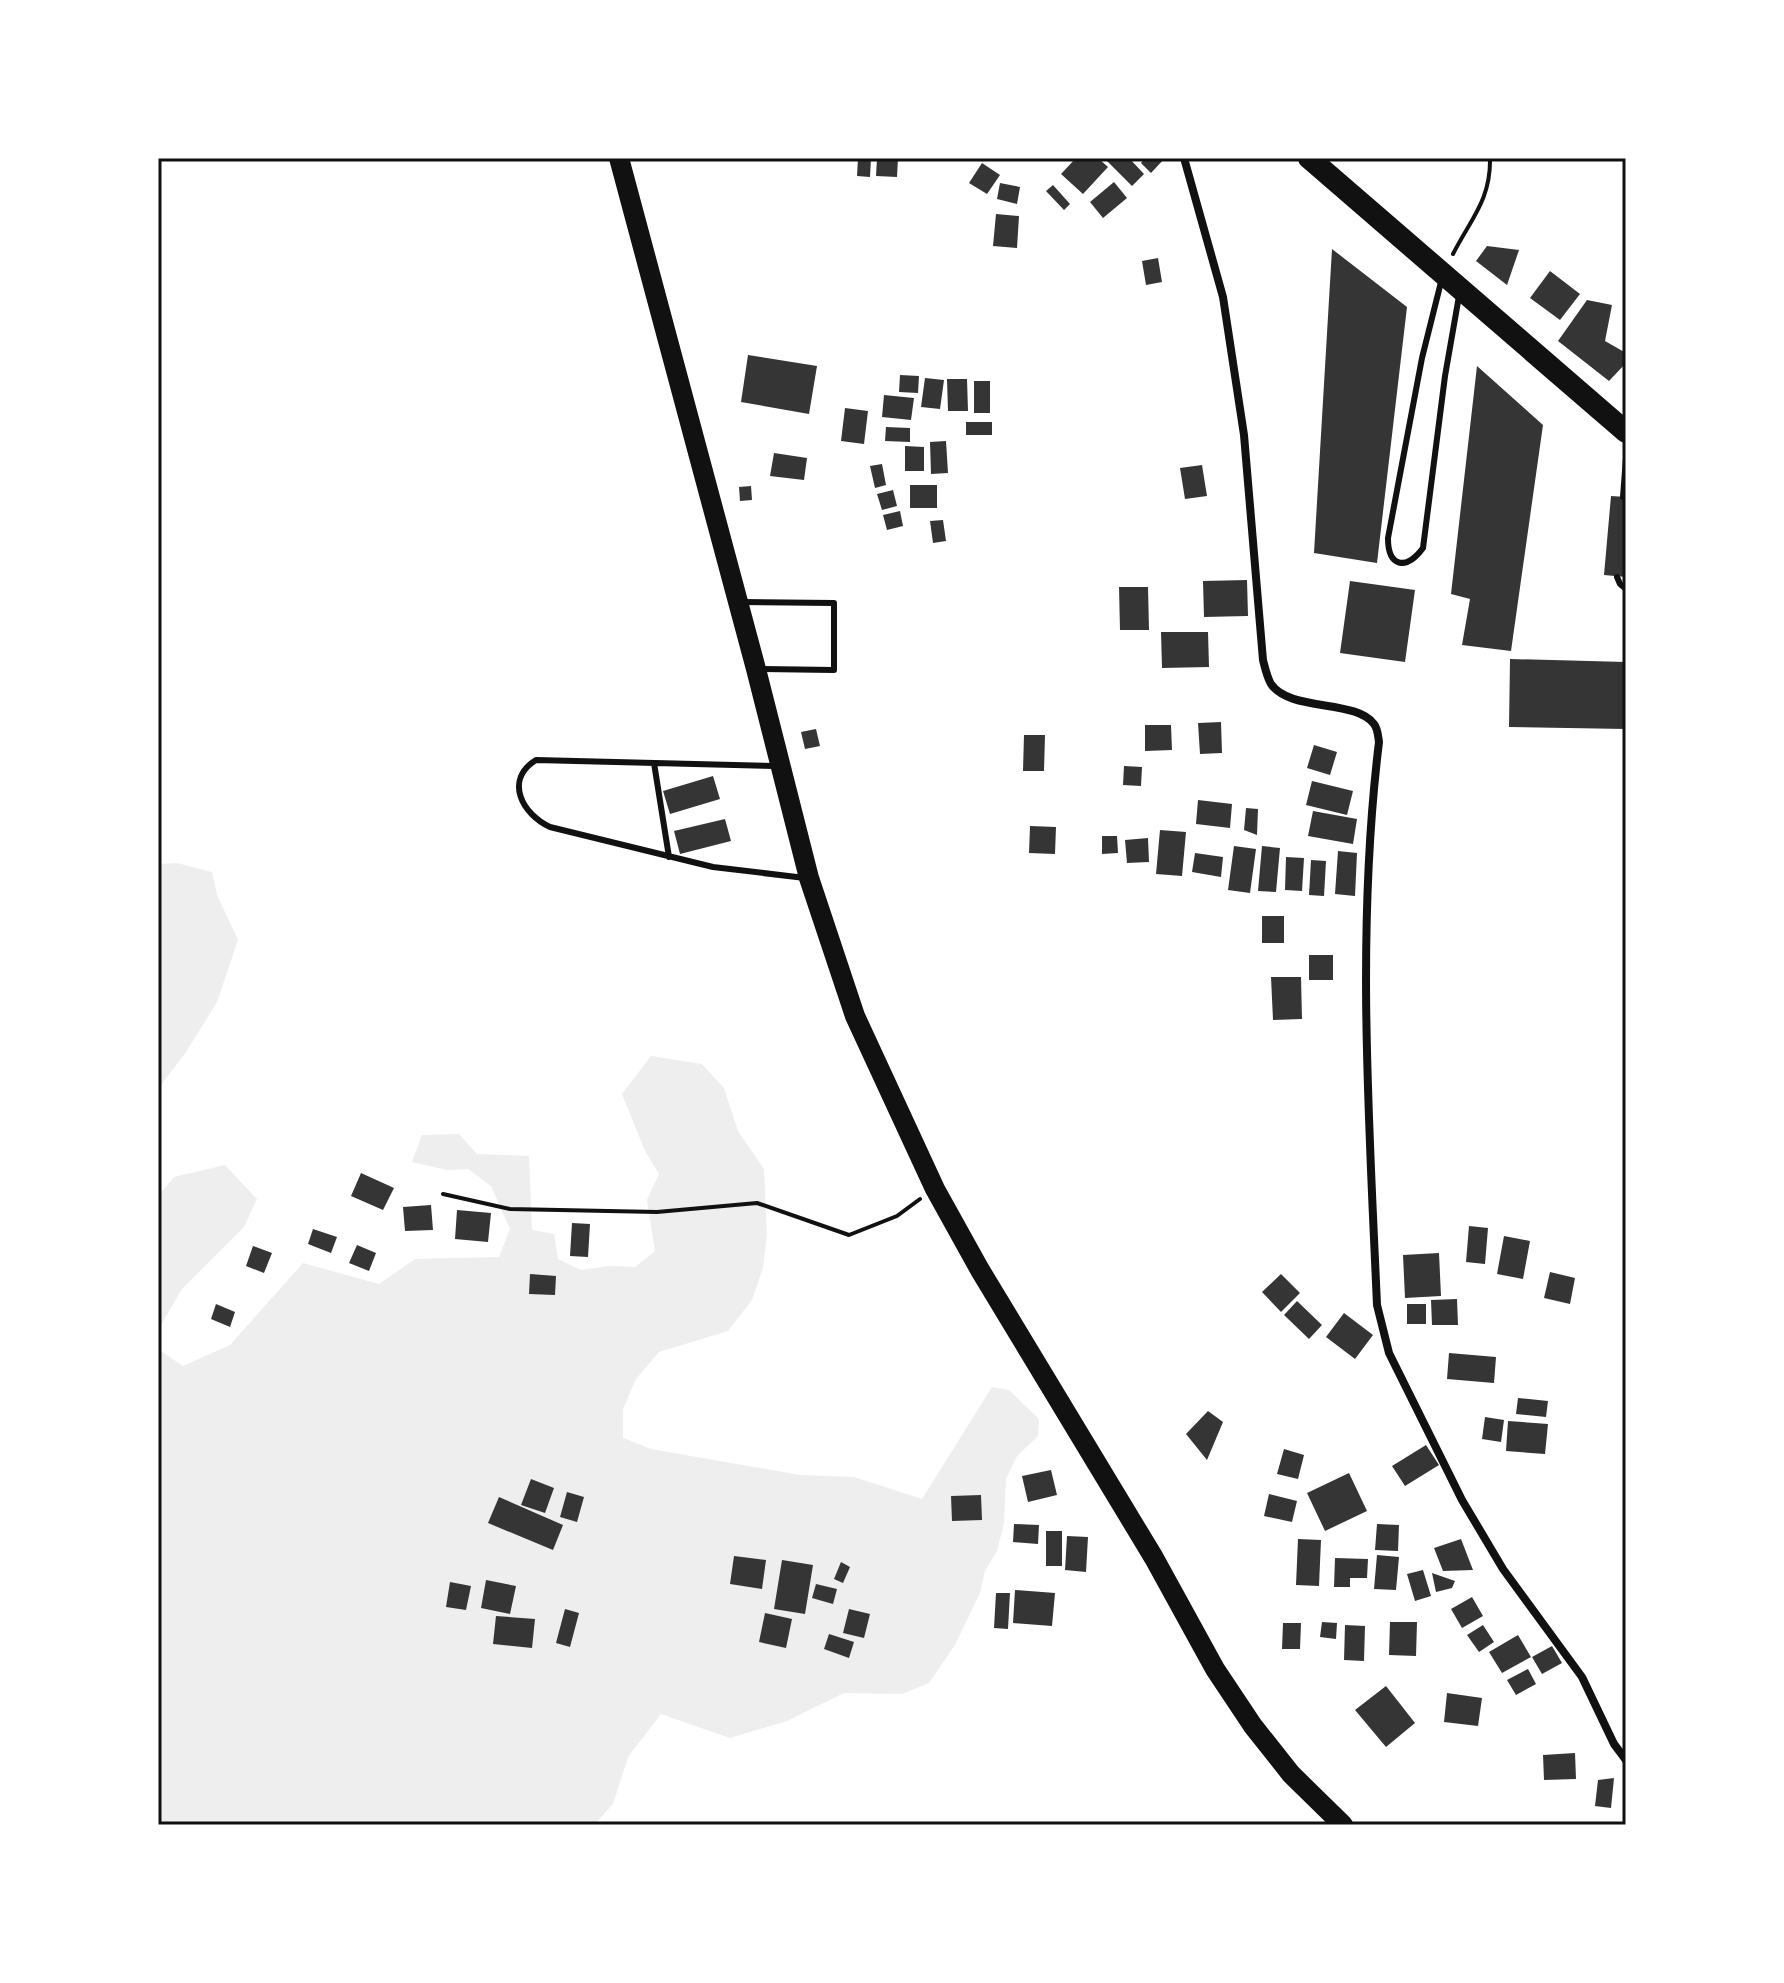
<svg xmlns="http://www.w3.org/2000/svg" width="1784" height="1983" font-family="'Golos Text',sans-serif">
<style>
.green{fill:#eee}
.building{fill:#353535}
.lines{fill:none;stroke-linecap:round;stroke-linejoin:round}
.path{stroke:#111;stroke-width:4}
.service{stroke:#111;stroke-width:6}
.minor{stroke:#111;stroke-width:8}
.primary{stroke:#111;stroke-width:20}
.trunk{stroke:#111;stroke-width:22}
.neatline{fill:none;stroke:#111;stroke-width:3}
</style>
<rect width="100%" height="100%" fill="#fff"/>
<path class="green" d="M177,863l35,9 5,23 21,45 -21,62 -31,50 -28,37v-225z
M651,1056l51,8 22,24 14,43 26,38 3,66 -4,33 -11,32 -24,31 -69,21 -23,27 -13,30v29l28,11 149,26 54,2 68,22 70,-112 17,3 30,29 -1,17 -21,20 -11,23 -2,44 -7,28 -12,20 -5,22 -25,52 -26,38 -27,11 -58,-1 -57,28 -57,17 -69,-24 -33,43 -15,47 -19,21h-436v-476l25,17 47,-21 73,-82 76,21 36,-25 84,-2 11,-28 -19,-43 -23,-17 -21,1 -35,-8 10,-27 37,-1 18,20 52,2 3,74 22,4 4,25 23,11 28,-4 26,1 20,-16 -8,-51 12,-26 -14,-23 -23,-57z
M225,1165l32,34 -13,28 -62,62 -24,41v-134l16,-19z"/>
<path class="building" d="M858,158h13l-1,19 -13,-1z
M877,158h21l-1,19 -21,-1z
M1076,158h22l10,9 -25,27 -22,-20z
M1104,158h25l15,16 -12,12z
M1145,158h20l-14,15 -10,-10z
M982,163l18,12 -13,19 -18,-11z
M1114,182l13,16 -24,20 -13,-16z
M1000,183l20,4 -3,17 -20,-5z
M1053,185l17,19 -6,6 -18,-19z
M996,214l23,2 -2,32 -24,-2z
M1487,246l32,4 -12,35 -31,-24z
M1332,249l75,58 -30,256 -63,-10z
M1158,258l4,24 -16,3 -4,-24z
M1550,271l30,23 -20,26 -30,-22z
M1587,300l25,5 -7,36 21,12v10l-17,18 -51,-40z
M748,355l69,11 -8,48 -68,-12z
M1477,366l66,59 -32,226 -49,-6 8,-46 -19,-5z
M900,375l19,1 -1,17 -19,-1z
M925,378l19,2 -4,29 -19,-2z
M947,379h20l1,32h-20z
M974,381h16v32h-16z
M884,395l30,3 -3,22 -29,-3z
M845,408l23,3 -4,33 -23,-3z
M966,422h26v13h-26z
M886,427l24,1v14l-25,-1z
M946,441l2,32 -17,1 -1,-32z
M905,446l19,1v24h-19z
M774,453l33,5 -3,22 -34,-4z
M882,464l4,21 -11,3 -5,-22z
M1202,465l5,31 -22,3 -5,-31z
M910,485h27v23h-27z
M751,486l1,14 -12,1 -1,-14z
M893,490l4,16 -15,4 -5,-16z
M1611,496l15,1v80l-22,-2z
M900,511l3,15 -16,4 -4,-15z
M943,520l3,21 -13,2 -3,-22z
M1247,580l1,36 -44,1 -1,-36z
M1350,581l65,9 -10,72 -65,-9z
M1119,587h29l1,43h-29z
M1161,632h47l1,35 -47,1z
M1510,659l116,3v67l-117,-2z
M1221,722l1,31 -22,1 -2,-31z
M1145,725h26l1,25 -27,1z
M816,729l4,17 -15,3 -4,-17z
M1024,735h21l-1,36h-21z
M1314,745l23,7 -7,23 -23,-7z
M1124,766l18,1 -1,19 -18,-1z
M713,776l7,23 -50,15 -7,-23z
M1312,781l41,10 -6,24 -41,-10z
M1198,800l34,4 -2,24 -34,-4z
M1246,808l12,1 -1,26 -13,-5z
M1313,811l44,8 -4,25 -45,-8z
M725,819l6,22 -51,13 -6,-23z
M1030,826l26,1 -1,27 -26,-1z
M1160,830l26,2 -4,44 -26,-2z
M1102,836h15l1,17 -16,1z
M1148,838l1,24 -22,1 -2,-23z
M1234,846l22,3 -6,44 -22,-3z
M1262,846l18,2 -4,44 -18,-1z
M1338,851l19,2 -2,43 -20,-2z
M1195,853l28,4 -2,20 -29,-5z
M1286,857l18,1 -2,33 -17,-1z
M1311,860l15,1 -2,35 -15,-1z
M1262,916h22v27h-22z
M1309,955h24v25h-24z
M1271,977h30l1,42 -29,1z
M361,1173l33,15 -11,22 -32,-14z
M431,1205l2,25 -28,1 -2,-24z
M457,1210l34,3 -3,29 -33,-3z
M572,1223l18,1 -2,33 -18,-1z
M1469,1226l19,2 -3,36 -19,-2z
M313,1229l24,8 -6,16 -23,-9z
M1504,1236l26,5 -7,38 -26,-5z
M357,1245l19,8 -7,18 -20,-8z
M253,1246l19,7 -8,20 -18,-7z
M1439,1253l2,43 -36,2 -2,-43z
M1550,1272l25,6 -5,26 -26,-6z
M530,1274l26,2 -1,19 -26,-1z
M1281,1274l19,19 -19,19 -19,-20z
M1457,1299l1,26h-26l-1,-25z
M1297,1301l25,24 -13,14 -25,-24z
M216,1304l19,8 -5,15 -19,-8z
M1407,1304h19v20h-19z
M1344,1313l29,22 -18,24 -29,-22z
M1449,1353l47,4 -2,26 -47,-4z
M1518,1398l30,3 -2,16 -30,-3z
M1208,1411l15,11 -16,38 -21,-26z
M1485,1417l19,3 -3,22 -19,-3z
M1508,1421l40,3 -3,30 -39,-3z
M1426,1445l13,20 -34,21 -13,-20z
M1284,1449l20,6 -6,24 -21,-5z
M1051,1470l6,25 -29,7 -6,-26z
M1349,1473l18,38 -42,20 -18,-38z
M531,1479l23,9 -9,25 -24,-8z
M567,1492l17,5 -7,25 -17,-5z
M1269,1494l28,7 -5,21 -28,-6z
M981,1495l1,25 -30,1 -1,-25z
M499,1497l64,28 -10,25 -65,-27z
M1014,1524l25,1 -1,19 -25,-2z
M1377,1524l22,1 -1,26 -23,-1z
M1046,1531h16v35h-16z
M1067,1536l21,1 -2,35 -21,-2z
M1298,1539l23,1 -2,46 -23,-1z
M1461,1539l12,31 -30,1 -9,-23z
M1377,1555l22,2 -3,33 -22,-1z
M734,1556l32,4 -4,29 -32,-5z
M1335,1558l33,1 -1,19h-17v9h-16z
M782,1560l31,5 -8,49 -31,-5z
M841,1562l9,5 -7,16 -9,-4z
M1423,1570l8,26 -16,5 -8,-27z
M1432,1573l23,8 -3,7 -16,4z
M486,1580l30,6 -6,28 -29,-6z
M450,1582l21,4 -5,24 -20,-3z
M816,1584l21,5 -4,15 -21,-6z
M1015,1590l40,3 -3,33 -39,-3z
M996,1593h14l-2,36 -14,-1z
M1472,1597l11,19 -21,12 -11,-19z
M565,1609l14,4 -9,34 -14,-4z
M849,1609l21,5 -6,24 -21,-5z
M765,1613l27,6 -6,29 -27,-6z
M496,1616l39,3 -3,29 -39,-4z
M1322,1622l15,1 -1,16 -16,-2z
M1390,1622h27l-1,34 -27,-1z
M1283,1623h18l-1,26h-18z
M1345,1625l20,1 -1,35 -20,-1z
M1483,1625l11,17 -15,10 -12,-17z
M829,1634l25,8 -5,16 -25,-9z
M1518,1635l13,22 -29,16 -13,-21z
M1552,1646l10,17 -20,11 -10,-17z
M1528,1669l8,15 -20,11 -9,-15z
M1386,1686l29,37 -29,24 -31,-37z
M1447,1693l35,5 -4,28 -34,-4z
M1575,1753l1,26 -32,1 -1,-25z
M1614,1778l-3,30 -16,-2 3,-26z"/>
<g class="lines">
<path class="path" d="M1453,254c17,-34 38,-54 37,-96
M443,1194l67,15 147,3 100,-9 92,32 48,-19 23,-17"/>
<path class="service" d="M1442,278l-20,80 -34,180c0,29 18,33 35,10l22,-172 14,-80
M1623,497l3,-39
M1617,577l3,7 6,5
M743,602l91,1v67l-74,-1
M654,763l15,94
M777,766l-241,-6c-32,20 -14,54 14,67l163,40 92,11"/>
<path class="minor" d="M1184,158l39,139 21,138 19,225c2,8 4,17 8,24 19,28 85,15 103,40 4,5 4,12 5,18 -23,187 -10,377 -2,563l12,48 73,147 41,69 79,108 32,67 12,16"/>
<path class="primary" d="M619,158l137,511 53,209 46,138 80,173 45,81 174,288 61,111 38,57 38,48 52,51"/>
<path class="trunk" d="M1309,158l317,274"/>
</g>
<rect width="1784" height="1983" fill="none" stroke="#ffffff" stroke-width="320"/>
<rect x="160" y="160" width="1464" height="1663" class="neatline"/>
</svg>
